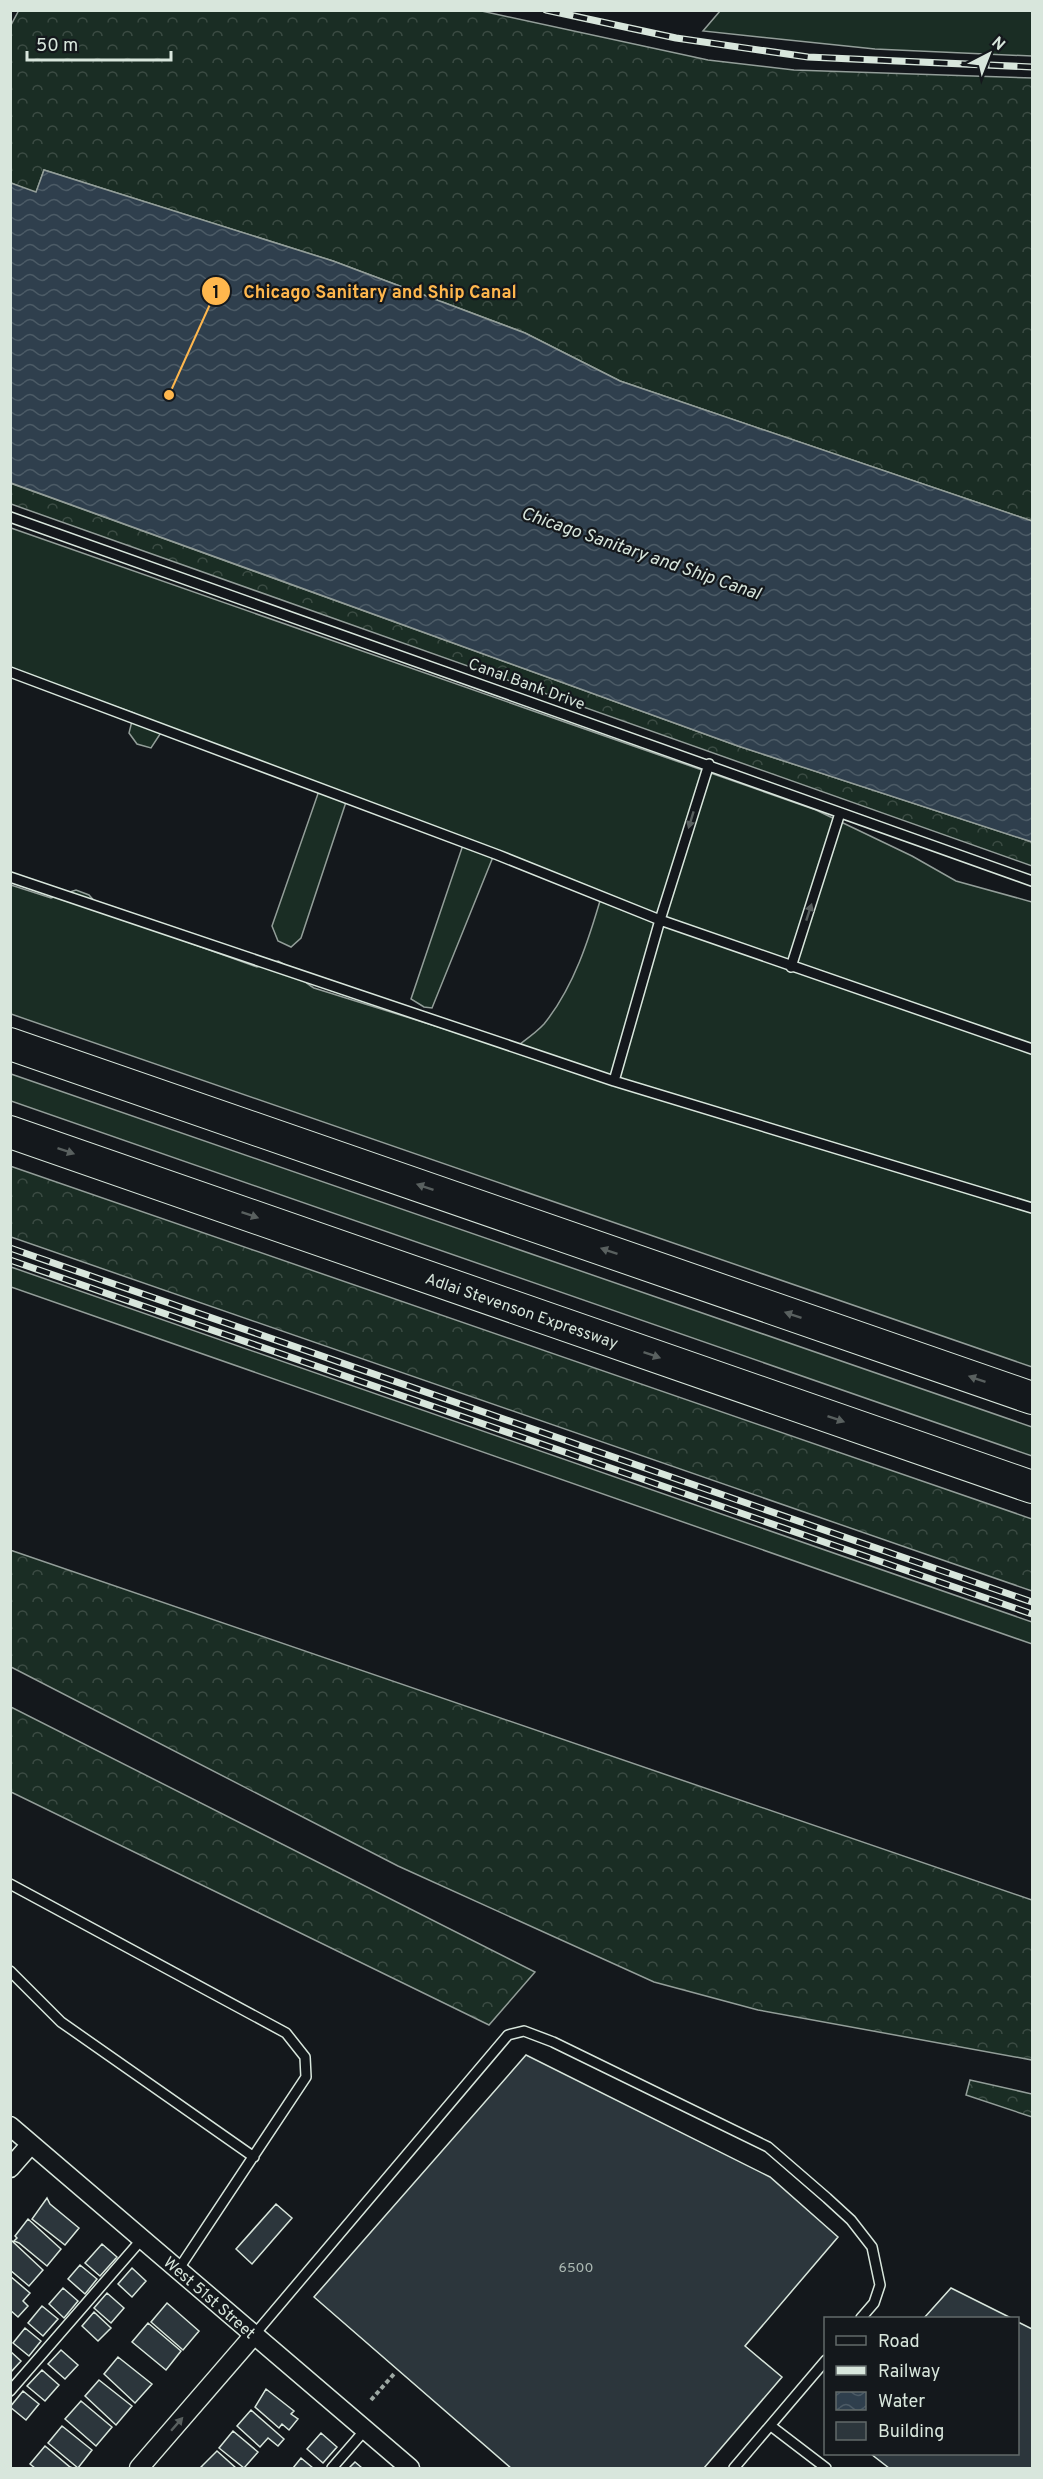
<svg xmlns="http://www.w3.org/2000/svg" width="1043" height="2479" font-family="Overpass,sans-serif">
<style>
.grass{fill:#1a2d24;stroke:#939e99;stroke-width:1.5}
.forest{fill:url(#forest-crowns);stroke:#939e99;stroke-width:1.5}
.water{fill:url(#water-waves);stroke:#939e99;stroke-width:1.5}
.building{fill:#2c363c;stroke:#d8e6dc;stroke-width:1.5}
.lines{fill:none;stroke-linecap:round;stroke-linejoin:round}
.lane-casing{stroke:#d8e6dc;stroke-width:12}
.street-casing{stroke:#d8e6dc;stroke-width:21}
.highway-casing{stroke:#d8e6dc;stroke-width:34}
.path{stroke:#9da8a2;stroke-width:4;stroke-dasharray:4.5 3;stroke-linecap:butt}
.lane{stroke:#14181c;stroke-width:9}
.street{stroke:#14181c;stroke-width:18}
.highway{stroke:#14181c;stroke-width:32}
.rail-casing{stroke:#d8e6dc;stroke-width:7}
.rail{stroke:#14181c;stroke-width:4.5;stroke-dasharray:14;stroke-linecap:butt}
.oneway{fill:#59605f}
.labels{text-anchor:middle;stroke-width:4.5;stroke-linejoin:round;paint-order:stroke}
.number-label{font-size:14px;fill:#adbab4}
.street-label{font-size:16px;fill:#d8e6dc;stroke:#14181c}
.water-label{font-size:18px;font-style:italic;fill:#d8e6dc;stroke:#14181c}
.leader{fill:none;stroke:#ffb74d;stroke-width:2}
.callout-dot{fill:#ffb74d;stroke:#14181c;stroke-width:2}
.mark-label{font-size:18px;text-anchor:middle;font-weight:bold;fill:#111}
.callout-label{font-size:18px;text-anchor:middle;font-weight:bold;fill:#ffb74d;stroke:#14181c;stroke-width:4.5;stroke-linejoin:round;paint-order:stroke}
</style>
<defs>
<pattern id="forest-crowns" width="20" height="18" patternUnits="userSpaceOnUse" patternTransform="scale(1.5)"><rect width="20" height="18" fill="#1a2d24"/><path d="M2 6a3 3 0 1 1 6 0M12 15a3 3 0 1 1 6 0" fill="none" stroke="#3b4b43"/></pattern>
<pattern id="water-waves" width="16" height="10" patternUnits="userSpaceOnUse" patternTransform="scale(1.5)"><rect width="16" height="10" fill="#2f3f4d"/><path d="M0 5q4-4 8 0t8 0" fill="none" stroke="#4c5b66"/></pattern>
</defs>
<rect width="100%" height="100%" fill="#14181c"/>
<path class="grass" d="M720,11h312v45l-157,-7 -172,-18z
M11,528l805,282 96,46 44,25 76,21v465l-1021,-353v-129l40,13 25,-8 13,5 15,17 153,55 21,-6c15,7 22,19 36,27l198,62c10,-8 23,-16 32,-26 30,-37 45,-85 58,-130l-107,-42 -63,156 -8,-1 -13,-8 54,-160 -117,-43 -47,142 -10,9 -13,-6 -6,-15 49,-141 -157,-57 -13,20 -14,-4 -8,-11 5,-20 -123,-43z
M11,1074l1021,353v29l-1021,-355z
M11,1267l1021,355v22l-1021,-357z"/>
<path class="forest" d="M19,10h458l231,50 86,10 238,8v443l-412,-140 -95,-48 -192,-72 -289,-91 -8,23 -25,-10 -1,-156z
M10,483l728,263 294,96v24l-1021,-362z
M10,1166l1022,353v72l-1021,-354z
M10,1550l1022,350v160l-274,-50 -104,-28 -256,-116 -387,-199z
M10,1707h1l524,265 -46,53 -478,-233z
M970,2080l62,14v23l-66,-22z"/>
<path class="water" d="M44,170l289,91 192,72 95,48 412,140v321l-294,-96 -727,-263v-300l25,9z"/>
<path class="building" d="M526,2055l244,122 68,60 -93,109 37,31 -78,91h-193l-197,-171z
M47,2198l3,6 29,24 -14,17 -33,-26z
M276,2204l16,14 -40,46 -16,-15z
M28,2219l33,30 -14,17 -28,-23 -5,-2 3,-3 -2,-2z
M11,2240l32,30 -14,16 -19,-16z
M102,2244l15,13 -17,19 -15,-13z
M80,2265l17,14 -12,15 -17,-15z
M132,2268l14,13 -14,16 -14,-13z
M10,2276l20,17 -7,8 5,5 -10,11 -8,-7z
M63,2288l15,13 -14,17 -15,-14z
M951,2288l60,30h-87z
M107,2293l17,15 -13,15 -17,-15z
M167,2303l32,28 -16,19 -32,-28z
M42,2306l16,13 -15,17 -15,-13z
M94,2312l17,16 -13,13 -16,-15z
M1018,2322l14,7v139h-143l-18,-14h147z
M148,2323l33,28 -15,19 -34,-28z
M25,2328l16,13 -12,15 -16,-13z
M61,2350l17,15 -13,14 -17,-15z
M10,2351l11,10 -11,12z
M118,2357l34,27 -17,19 -31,-29z
M42,2370l17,15 -14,16 -18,-15z
M99,2380l33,26 -16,19 -31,-29z
M266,2389l28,22 -3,3 7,5 -9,11 -7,-6 -3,4 -24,-21z
M23,2391l16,13 -13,16 -16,-13z
M81,2401l31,26 -16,19 -31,-27z
M251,2410l33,29 -6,7 -10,-8 -8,9 -23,-21z
M62,2426l30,24 -14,18 -30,-25z
M233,2431l25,21 -14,16 -25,-20z
M321,2433l16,14 -14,16 -16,-14z
M45,2446l25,21 3,1h-38l-5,-4z
M217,2451l19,17h-33l-2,-1z
M301,2458l12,10h-20z
M355,2462l7,6h-13z"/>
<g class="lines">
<defs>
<path id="lane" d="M10,517l1022,364
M10,672l488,183 162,65 372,129
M10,877l604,204 418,127
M791,967l49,-154
M614,1081l46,-161 49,-156
M10,1884l276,149 19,24 1,20 -128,193
M10,1971l51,51 193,135
M254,2335l254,-300 16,-4 29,11 215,105 59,51 24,22 21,27 8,38 -6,18 -13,15
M10,2391l132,-152
M771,2426l55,42
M332,2468l33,-38
M734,2468l92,-108"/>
<path id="street" d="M10,2126l400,342
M10,2168l21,-24
M139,2468l115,-133"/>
<path id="highway" d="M10,1044l1022,354
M10,1132l1022,355"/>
</defs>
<use href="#lane" class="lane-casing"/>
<use href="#street" class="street-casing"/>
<use href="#highway" class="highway-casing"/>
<path class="path" d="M371,2400l23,-26"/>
<use href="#lane" class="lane"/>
<use href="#street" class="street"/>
<use href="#highway" class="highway"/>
<defs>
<path id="rail" d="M546,10l130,28 132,19 224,10
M10,1248l1022,354
M10,1260l1022,354"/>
</defs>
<use href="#rail" class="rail-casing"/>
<use href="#rail" class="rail"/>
</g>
<defs><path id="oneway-solid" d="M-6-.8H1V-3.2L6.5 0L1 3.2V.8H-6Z" transform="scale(1.5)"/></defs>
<g class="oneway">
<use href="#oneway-solid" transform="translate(691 820) rotate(107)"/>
<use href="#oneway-solid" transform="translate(809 912) rotate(-72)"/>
<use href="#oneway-solid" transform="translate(66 1151) rotate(19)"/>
<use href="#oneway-solid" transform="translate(425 1187) rotate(-161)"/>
<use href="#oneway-solid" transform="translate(250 1215) rotate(19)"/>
<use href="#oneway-solid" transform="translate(609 1251) rotate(-161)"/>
<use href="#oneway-solid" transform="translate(793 1315) rotate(-161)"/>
<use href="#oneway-solid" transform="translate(652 1355) rotate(19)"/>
<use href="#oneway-solid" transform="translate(977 1379) rotate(-161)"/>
<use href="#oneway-solid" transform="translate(836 1419) rotate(19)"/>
<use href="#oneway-solid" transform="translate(177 2424) rotate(-49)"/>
</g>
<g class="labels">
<g class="number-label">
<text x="576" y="2272">6500</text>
</g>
<g class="street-label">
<text transform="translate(527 683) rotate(20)" y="6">Canal Bank Drive</text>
<text transform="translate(522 1310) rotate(19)" y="6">Adlai Stevenson Expressway</text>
<text transform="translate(210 2297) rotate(41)" y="6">West 51st Street</text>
</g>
<g class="water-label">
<text transform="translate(641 553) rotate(19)" y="6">Chicago Sanitary and Ship Canal</text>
</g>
</g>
<path class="leader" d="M169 395L216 291"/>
<g class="callout-dot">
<circle cx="169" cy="395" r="6"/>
<circle cx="216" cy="291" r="15"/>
</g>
<g class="mark-label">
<text x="216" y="298">1</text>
</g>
<g class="callout-label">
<text x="380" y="298">Chicago Sanitary and Ship Canal</text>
</g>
<rect width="1043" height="2479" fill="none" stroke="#d8e6dc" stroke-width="24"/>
<rect x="824" y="2317" width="195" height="138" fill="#14181c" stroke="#626a69" stroke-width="1.5"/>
<rect x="836" y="2336" width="30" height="9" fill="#14181c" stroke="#626a69" stroke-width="1.5"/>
<text x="878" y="2347" font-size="18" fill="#d8e6dc">Road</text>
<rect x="836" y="2366" width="30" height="9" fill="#d8e6dc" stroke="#626a69" stroke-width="1.5"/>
<text x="878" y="2377" font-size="18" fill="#d8e6dc">Railway</text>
<rect x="836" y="2392" width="30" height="18" fill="url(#water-waves)" stroke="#626a69" stroke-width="1.5"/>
<text x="878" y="2407" font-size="18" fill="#d8e6dc">Water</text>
<rect x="836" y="2422" width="30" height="18" fill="#2c363c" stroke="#626a69" stroke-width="1.5"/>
<text x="878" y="2437" font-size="18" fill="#d8e6dc">Building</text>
<g transform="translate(989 54) rotate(42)" stroke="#14181c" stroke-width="4.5" paint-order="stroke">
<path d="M0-4.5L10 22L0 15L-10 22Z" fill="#d8e6dc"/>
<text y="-9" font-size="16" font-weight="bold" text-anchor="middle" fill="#d8e6dc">N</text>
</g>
<path d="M27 51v9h144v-9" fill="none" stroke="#d8e6dc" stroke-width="3"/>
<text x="36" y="51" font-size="18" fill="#d8e6dc" stroke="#14181c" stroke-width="4.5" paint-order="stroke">50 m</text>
</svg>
